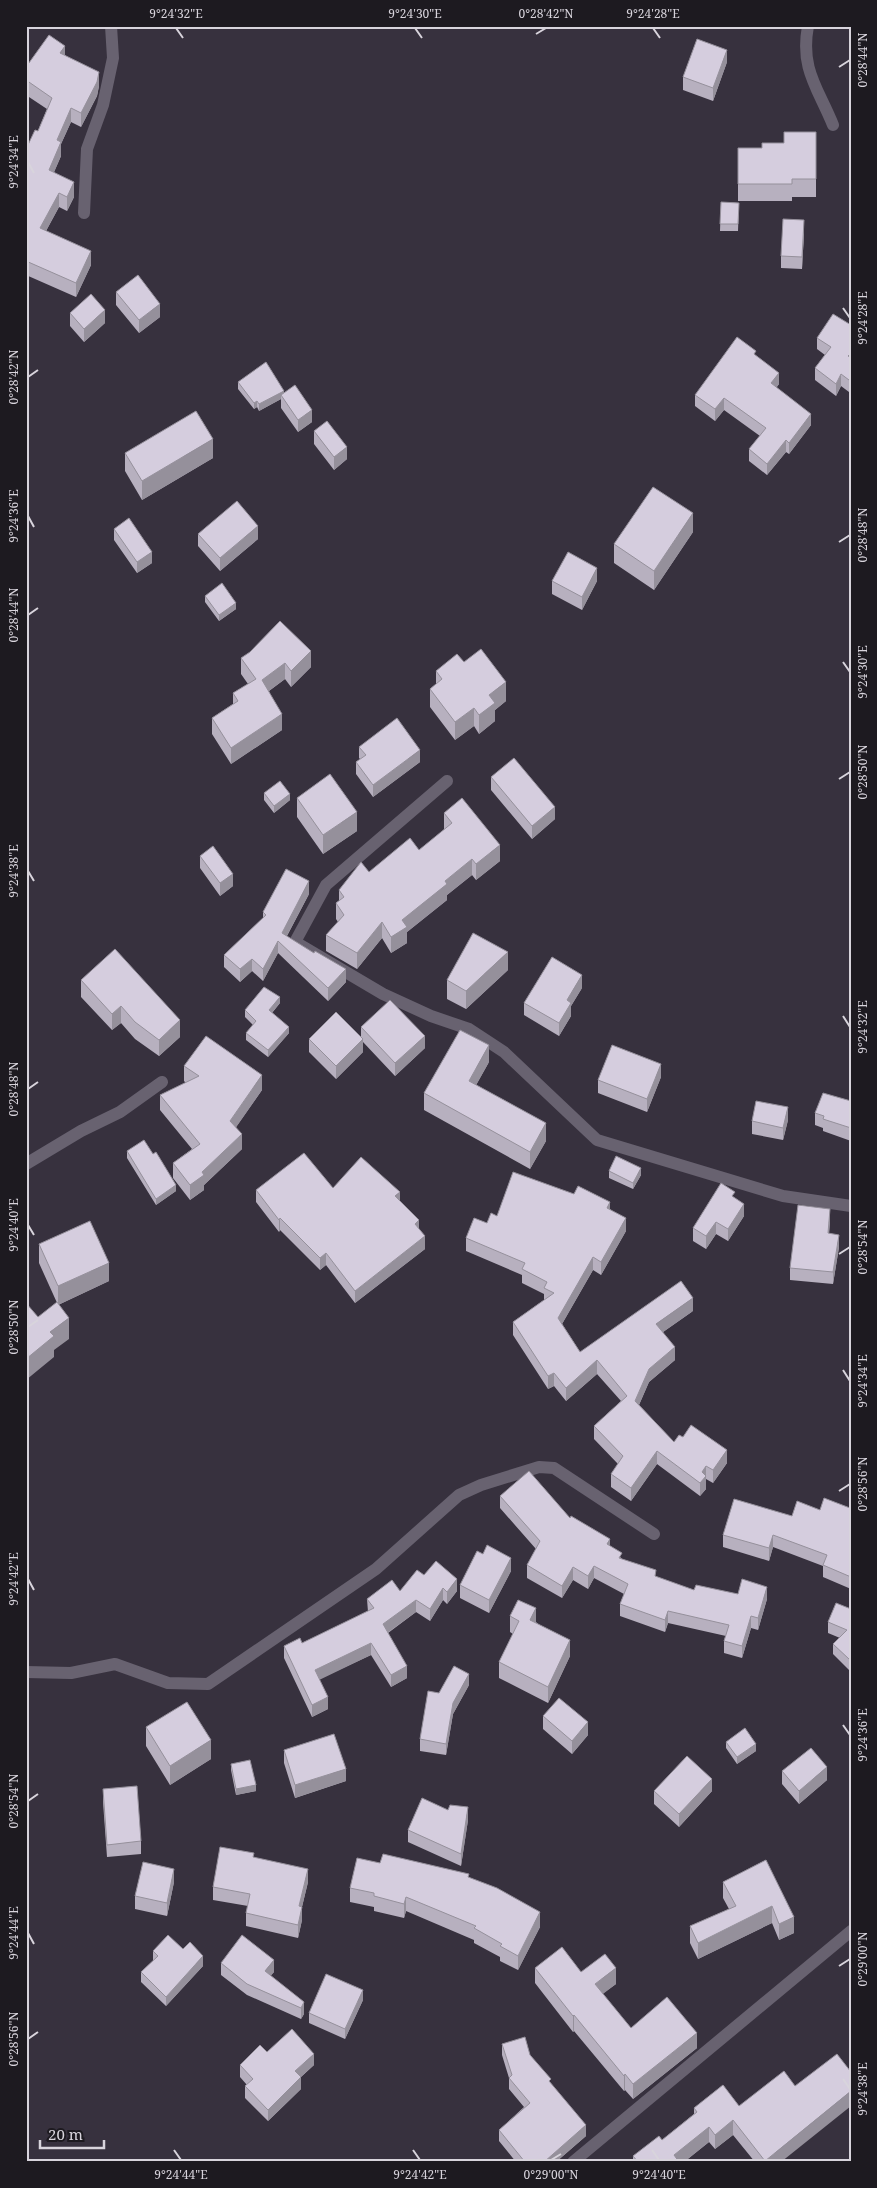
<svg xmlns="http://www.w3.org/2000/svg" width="877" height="2188" font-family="'Noto Serif',serif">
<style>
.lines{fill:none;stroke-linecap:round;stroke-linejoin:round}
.minor{stroke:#686270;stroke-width:12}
.wall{fill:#b7b0bf}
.shaded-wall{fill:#95909b}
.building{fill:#d5cdde;stroke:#95909b}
.ticks{fill:none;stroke:#d8d4dc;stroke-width:2}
.neatline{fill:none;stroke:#d8d4dc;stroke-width:2}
.ticks-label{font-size:12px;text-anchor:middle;fill:#d8d4dc}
</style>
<rect width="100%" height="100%" fill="#37313e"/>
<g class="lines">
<path class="minor" d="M808,26c-8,43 10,62 25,99
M84,213l3,-64 16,-44 10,-47 -2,-32
M447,781l-121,104 -31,57 88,52 48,22 38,13 35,23 93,88 186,56 68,10
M26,1164l55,-33 39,-19 42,-30
M26,1672l45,1 44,-9 53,19 40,1 168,-115 83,-74 22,-10 58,-18 15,1 100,66
M573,2162l278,-231"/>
</g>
<path class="wall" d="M65,55l34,31 -2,10 -16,31 -10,-5 -10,22v12l-7,16 20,25 -7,14 -8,-4 -13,24 45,34 -15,32 -50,-22v-126l12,-18 9,-22 -21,-14v-28z
M727,62l-14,39 -30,-11v-13z
M816,132v65h-24v4h-54v-53h24l22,-5z
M721,202l18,1 -1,28h-18z
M804,233l-2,36 -21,-1v-12z
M116,292l44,25 -21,16 -23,-28z
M70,313l35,10 -21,19 -14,-16z
M851,325v64l-2,3 -8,-6 -5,10 -21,-16v-12l10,-13 -8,-6v-11z
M756,356l23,28 -3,4 35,37 -22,29 -3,-2 -19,23 -18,-14v-12l11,-13 -36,-26 -9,11 -20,-15v-11z
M238,382l46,11 28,29 -14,10 -17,-24v-9l-22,12 -2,-4 -3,2 -16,-20z
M314,431l33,28 -13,11 -20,-26z
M125,453l88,5 -71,42 -17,-29z
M114,529l38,34 -15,10 -23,-33z
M693,532l-39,58 -40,-27v-19z
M198,534l60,5 -38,32 -22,-25z
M552,581h45l-15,29 -30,-16z
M205,596l31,13 -17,12 -14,-19z
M241,658l70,9 -20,20 -6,-8 -16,12 13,39 -51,34 -19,-30v-16l21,-14v-11l15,-9 -7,-10z
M464,662l42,39 -11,9v11l-16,13 -5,-8 -19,14 -25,-33v-18l6,-5v-13z
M359,747l61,15 -47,35 -17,-23v-12l4,-3 -1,-1z
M491,777l64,42 -23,20 -41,-49z
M264,793l26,7 -16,13 -10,-13z
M297,798l60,33 -34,23 -26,-37z
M444,813l56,48 -24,19 -4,-5 -25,20v5l-40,32v11l-16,10 -9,-15 -25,31 -31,-18v-16l12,-13 -2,-3v-16l3,-2v-11l30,-18 50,-22 25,-20z
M200,856l33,30 -13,10 -20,-28z
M309,894l-22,42 59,46 -18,19 -50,-48 -15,28 -11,-10 -12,11 -16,-15v-12l39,-37v-6z
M508,970l-42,39 -19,-10v-19z
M81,980l99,57 -21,19 -24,-17 -14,-16 -9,7 -31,-33z
M582,988l-11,18v10l-12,20 -35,-21v-12z
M280,1003l-8,10 17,20 -21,24 -22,-17v-7l7,-8 -8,-8v-7z
M361,1027l64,21 -30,28 -32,-34v10l-27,27 -27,-27v-13l52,-2z
M489,1062l-13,23 70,56 -16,28 -106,-59v-17z
M184,1066l78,24 -26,37 6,22 -38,36v5l-14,10 -17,-22v-15l19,-14 -32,-39v-15l26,-12 -2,-2z
M661,1077l-14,35 -49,-19v-13z
M851,1101v40l-28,-10v-3l-8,-3v-12z
M788,1120l-5,20 -31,-6v-13z
M127,1151l49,40 -20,14 -29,-47z
M609,1171l32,4 -8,14 -24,-11z
M256,1190l144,11 19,29 6,19 -70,54 -29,-38 -6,5 -40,-40 -1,2 -23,-30z
M735,1198l9,18 -16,25 -12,-7 -10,15 -13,-8v-13z
M610,1209l16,22 -25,44 -8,-5 -31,54 18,28 113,-41 -30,21 12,28 -26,22 -10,23 35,37 9,-5 44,26 -14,20 -7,-4v10l-6,7 -43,-32 -26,37 -20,-14v-13l7,-10 -24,-25v-13l27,-25 -24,-27 -31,27 -12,-15 -6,3 -35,-54v-13l31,-22v-6l-22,-11v-8l-56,-24v-13l21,-15z
M830,1221l-1,13 10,13 -6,37 -43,-4v-12z
M39,1244l70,37 -51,24 -19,-42z
M500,1496l70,22 40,28 12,13 34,18 38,13 44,4 29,5 -9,31 -7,-2 -9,30 -18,-5v-12l2,-5 -58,-13 -3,9 -45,-16v-12l4,-10 -30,-16 -6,11 -15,-9 -11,18 -35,-20v-13l9,-16 -36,-41z
M851,1507v82l-28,-12v-11l-50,-19 -4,14 -46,-14v-12l69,-19 28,-6 30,-2z
M483,1554l28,17 -22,42 -29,-15v-13z
M424,1575l33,16 -10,13 -4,-4 -13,21 -14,-9 -28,21 19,45 -16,9 -20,-32 -52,24 9,30 -16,8 -28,-59v-12l18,-3 66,-31 -1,-13 33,-8z
M851,1609l-2,61 -16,-16v-10l7,-6 -12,-5v-11z
M510,1616l26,6 34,34 -22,47 -49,-25v-16l14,-28 -3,-2z
M469,1685l-16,29 -7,41 -26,-4v-12l19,-46z
M543,1716l45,19 -16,19 -29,-25z
M146,1727l65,32 -41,26 -24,-39z
M726,1742l30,9 -19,13 -11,-16z
M284,1750l62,31 -51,17 -11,-35z
M231,1764l25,27 -20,4 -5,-25z
M782,1771l45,9 -28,24 -17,-20z
M103,1789l38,52v13l-34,3 -4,-55z
M654,1791h58l-33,36 -25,-23z
M448,1810l20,10 -7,46 -53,-24v-12z
M254,1857l54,25 -6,25v13l-4,18 -52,-12v-13l2,-7 -35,-6v-13z
M766,1860l28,73 -15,7 -7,-17 -74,36 -8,-16v-17l39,-17 -6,-11v-16z
M380,1863l89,14 71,50 -22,43 -18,-9v-4l-26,-14v-3l-68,-29 -2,7 -30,-7v-4l-24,-5v-14z
M174,1882l-7,34 -32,-7v-13z
M153,1951l50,15 -37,40 -25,-24v-10l12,-11z
M221,1963l53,9 -4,4 34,26v12l-3,5 -54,-24 -26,-20z
M535,1968l46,4 35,12 -14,10 29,34 66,20 -64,51 -8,-9 -1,1 -50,-60 -1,1 -38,-49z
M363,2000l-18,39 -36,-16v-10z
M502,2044l28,11 21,29 35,52 -30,26h-40l-17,-21v-11l25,-23 -15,-18v-11l-7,-23z
M267,2052l47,13 -13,12v12l-33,32 -23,-23v-12l2,-1 -7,-8v-12z
M723,2085l58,77h-26l-22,-27 -18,14 -6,-7 -25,20h-51v-6l29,-16 32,-26v-6z"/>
<path class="shaded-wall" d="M26,26h2l-2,8z
M65,46v14l-5,-7z
M727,50v12l-14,39v-13z
M99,72v14l-2,10 -16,31v-14z
M71,108v14l-10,22v12l-12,28v-14l8,-30z
M74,182v15l-7,14v-14z
M59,193v14l-19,35v-14z
M804,220v13l-2,36v-12z
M91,251v14l-15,32v-14z
M160,304v13l-21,16v-13z
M105,310v13l-21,19v-13z
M779,373v11l-8,11v-12z
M841,374v12l-5,10v-12z
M851,378v11l-2,3v-12z
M284,391v6l-3,-2v4l-22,12v-7z
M724,398v12l-9,11v-12z
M257,401v6l-3,2v-6z
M312,410v12l-14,10v-12z
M811,414v11l-22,29v-11z
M213,439v19l-71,42v-19z
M786,440v12l-19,23v-11z
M347,447v12l-13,11v-13z
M693,513v19l-39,58v-19z
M258,526v13l-38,32v-13z
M152,552v11l-15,10v-11z
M597,568v13l-15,29v-13z
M236,603v6l-17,12v-6z
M311,651v16l-20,20v-16z
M285,663v16l-23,17v-16z
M506,682v19l-11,9v11l-16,13v-19l10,-20z
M474,708v18l-19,14v-18z
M282,714v16l-51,34v-16z
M420,750v12l-47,35v-12z
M290,794v6l-16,13v-7z
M555,807v12l-23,20v-13z
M357,812v19l-34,23v-19z
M500,845v16l-24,19v-16z
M472,859v16l-25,20v5l-40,32v11l-16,10v-16l11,-17 43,-39z
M233,874v12l-13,10v-13z
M309,881v13l-27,51v-12z
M382,922v16l-25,31v-16z
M278,941v12l-15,28v-12z
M508,952v18l-42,39v-18z
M252,959v12l-12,11v-13z
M346,969v13l-18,19v-13z
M582,975v13l-11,18v10l-12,20v-13l8,-23z
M280,997v6l-11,13v-6z
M121,1006v17l-9,7v-16z
M180,1020v17l-21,19v-16z
M289,1027v6l-21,24v-7z
M425,1036v12l-30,28v-13z
M363,1039v13l-27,27v-13z
M489,1045v17l-20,36v-17z
M661,1064v13l-14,35v-13z
M262,1075v15l-32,46v-15z
M788,1107v13l-5,20v-12z
M546,1123v18l-16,28v-17z
M242,1134v15l-38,36v5l-14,10v-15l12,-13z
M641,1168v7l-8,14v-6z
M176,1185v6l-20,14v-6z
M400,1192v12l-5,-8z
M610,1202v13l-3,-7z
M744,1204v12l-16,25v-12z
M830,1209v12l-2,24v-12z
M280,1218v12l-1,2v-12z
M626,1218v13l-25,44v-13z
M419,1220v12l-4,-8z
M716,1222v12l-10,15v-13z
M839,1235v12l-6,37v-12z
M425,1236v13l-70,54v-12z
M326,1253v12l-6,5v-12z
M593,1257v13l-35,61v-13z
M109,1263v18l-51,24v-19z
M693,1298v13l-37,26v-13z
M69,1318v21l-15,11v7l-28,23v-21l24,-27z
M675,1347v13l-26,22 -14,32v-13l14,-32z
M597,1360v14l-31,27v-13z
M554,1373v13l-6,3v-13z
M727,1450v13l-14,20v-13z
M657,1451v13l-26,37v-13z
M706,1466v23l-6,7v-13l2,-11z
M773,1535v12l-4,14v-13z
M610,1539v12l-3,-7z
M511,1558v13l-22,42v-13z
M594,1566v12l-6,11v-13z
M573,1567v13l-11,18v-12z
M457,1579v12l-10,13v-12z
M767,1587v12l-9,31v-12z
M443,1588v12l-13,21v-12z
M416,1600v12l-33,24v-12z
M536,1608v16l-6,-4z
M668,1611v12l-3,9v-12z
M751,1616v12l-9,30v-12z
M570,1640v16l-22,47v-16z
M371,1643v12l-56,27v-12z
M851,1657v11l-2,2v-11z
M407,1666v12l-16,9v-12z
M469,1674v11l-16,29 -7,41v-11l7,-41z
M328,1697v12l-16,8v-12z
M588,1722v13l-16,19v-13z
M211,1740v19l-41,26v-19z
M756,1744v7l-19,13v-7z
M827,1767v13l-28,24v-13z
M346,1769v12l-51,17v-13z
M712,1779v12l-33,36v-13z
M256,1785v6l-20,4v-6z
M468,1807v13l-7,46v-12z
M174,1869v13l-7,34v-13z
M308,1869v13l-9,37v-13z
M406,1897v14l-2,7v-14z
M772,1906v17l-74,36v-16z
M302,1907v13l-4,18v-13z
M540,1912v15l-22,43v-14z
M794,1917v16l-15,7v-16z
M203,1956v10l-37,40v-9z
M274,1960v12l-9,11v-12z
M616,1968v16l-21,16v-16z
M363,1990v10l-18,39v-10z
M304,2002v12l-3,5v-11z
M574,2015v16l-1,1v-16z
M697,2033v15l-64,51v-15z
M314,2054v11l-19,17v-11z
M625,2074v16l-1,1v-15z
M301,2077v12l-33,32v-11z
M851,2091v15l-70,56h-16v-1z
M733,2120v15l-18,14v-14z
M586,2125v11l-30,26h-12z
M709,2127v15l-25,20h-10v-7z"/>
<path class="building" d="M49,35l16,11 -5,7 39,19 -2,10 -16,31 -10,-5 -14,32 4,2 -12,28 25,12 -7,15 -8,-4 -19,35 51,23 -15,32 -50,-22v-112l9,-19 3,1 14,-33 -26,-18v-13z
M697,39l30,11 -14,38 -30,-11z
M784,132h32v47h-24v5h-54v-36h24v-5h22z
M721,202l18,1 -1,21h-18z
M783,219l21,1 -2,37 -21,-1z
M138,275l22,29 -21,16 -23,-28z
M91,294l14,16 -21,19 -14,-16z
M833,314l18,11v28l-3,3 3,2v20l-2,2 -8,-6 -5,10 -21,-16 16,-21 -14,-9z
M737,337l19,14 -2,3 25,19 -8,10 40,31 -22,29 -3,-3 -19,24 -18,-15 17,-21 -42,-30 -9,11 -20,-14z
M266,362l18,29 -25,13 -2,-3 -3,2 -16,-21z
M295,385l17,25 -14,10 -17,-25z
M196,411l17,28 -71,42 -17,-28z
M327,421l20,26 -13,10 -20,-26z
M653,487l40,26 -39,58 -40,-27z
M237,501l21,25 -38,32 -22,-24z
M129,518l23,34 -15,10 -23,-33z
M568,552l29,16 -15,29 -30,-16z
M222,583l14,20 -17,12 -14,-19z
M280,621l31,30 -20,20 -6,-8 -23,17 20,34 -51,34 -19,-30 26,-17 -5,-8 23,-14 -15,-21 9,-6z
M481,649l25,33 -17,13 6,8 -16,12 -5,-7 -19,14 -25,-33 12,-10 -6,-8 21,-17 7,8z
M397,718l23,32 -47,35 -17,-23 10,-7 -7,-8z
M514,758l41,49 -23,19 -41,-49z
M330,774l27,38 -34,23 -26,-37z
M280,781l10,13 -16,12 -10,-13z
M462,798l38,47 -24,19 -4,-5 -27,22 2,3 -45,36 5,7 -16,10 -9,-15 -25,31 -31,-18 18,-20 -8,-12 8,-6 -5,-7 22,-28 8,10 41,-34 9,12 33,-27 -8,-10z
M213,846l20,28 -13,9 -20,-27z
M286,869l23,12 -27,52 32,20 1,-2 31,18 -18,19 -50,-47 -15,28 -11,-10 -12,10 -16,-14 42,-40 -3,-3z
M473,933l35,19 -42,39 -19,-11z
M115,949l65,71 -21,20 -24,-18 -14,-16 -9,8 -31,-34z
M552,957l30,18 -15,25 4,3 -12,20 -35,-20z
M264,987l16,10 -11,13 20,17 -21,23 -22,-17 10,-12 -11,-11z
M390,1000l35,36 -30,27 -34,-36z
M336,1012l27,27 -27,27 -27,-27z
M460,1030l29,15 -20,36 77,42 -16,29 -106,-59z
M206,1036l56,39 -32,46 12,13 -40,38 2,3 -14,10 -17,-22 27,-19 -40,-49 39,-19 -15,-10z
M612,1045l49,19 -14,35 -49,-19z
M823,1093l28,8v27l-28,-9 1,-3 -9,-3z
M756,1101l32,6 -5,21 -31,-7z
M144,1140l9,14 3,-2 20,33 -20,14 -29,-48z
M304,1153l29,35 28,-31 39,35 -5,4 24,24 -4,4 10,12 -70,55 -29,-38 -6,5 -40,-40 -1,2 -23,-30z
M616,1156l25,12 -8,15 -24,-12z
M513,1172l61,22 4,-8 32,16 -3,6 19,10 -25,44 -8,-5 -35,61 22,34 101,-71 12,17 -37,26 19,23 -26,22 -14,32 39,41 5,-7 4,2 8,-12 36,25 -14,20 -7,-4 -4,6 4,4 -6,7 -43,-32 -26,37 -20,-14 12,-18 -29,-30 33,-30 -30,-36 -31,28 -12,-15 -6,3 -35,-54 41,-29 -10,-5 3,-6 -25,-13 3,-6 -59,-25 8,-20 13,5 4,-10 6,3z
M721,1183l14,9 -3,4 12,8 -16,25 -12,-7 -10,14 -13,-8z
M798,1205l32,4 -2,24 11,2 -6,37 -43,-4z
M90,1221l19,42 -51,23 -19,-42z
M57,1302l12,16 -19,14 4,4 -28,23v-56l12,14z
M529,1471l41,47 1,-2 39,23 -3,5 15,9 -3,5 37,12 -1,6 39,14 2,-5 42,9 4,-15 25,8 -9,31 -7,-2 -9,30 -18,-5 5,-16 -61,-14 -3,9 -45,-16 8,-20 -34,-18 -6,10 -15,-9 -11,19 -35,-21 13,-24 -40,-45z
M824,1498l26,10 1,-1v70l-28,-12 4,-10 -54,-20 -4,13 -46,-13 11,-36 58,17 5,-15 23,9z
M487,1545l24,13 -22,42 -29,-15 17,-34 6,3z
M436,1561l21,18 -10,13 -4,-4 -13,21 -14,-9 -33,24 24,42 -16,9 -20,-32 -56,27 13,27 -16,8 -28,-59 16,-8 2,5 72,-35 -7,-9 25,-19 8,11 17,-21 7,5z
M518,1600l18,8 -6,12 40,20 -22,47 -49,-25 20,-41 -9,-5z
M836,1603l15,6v48l-2,2 -16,-15 14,-14 -19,-8z
M454,1666l15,8 -16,29 -7,41 -26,-5 8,-48 11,2z
M559,1698l29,24 -16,19 -29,-25z
M187,1702l24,38 -41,26 -24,-39z
M745,1728l11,16 -19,13 -11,-15z
M334,1734l12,35 -51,16 -11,-35z
M811,1748l16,19 -28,24 -17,-20z
M687,1756l25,23 -33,35 -25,-23z
M250,1760l6,25 -20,4 -5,-25z
M137,1786l4,55 -34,4 -4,-56z
M422,1798l26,12 2,-5 18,2 -7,47 -53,-24z
M220,1847l34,6 -1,4 55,12 -9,37 3,1 -4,18 -52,-12 4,-19 -37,-7z
M383,1854l86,20 -1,3 29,11 43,24 -22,44 -18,-10 2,-2 -28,-16 2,-2 -70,-29 -2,7 -30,-8v-3l-24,-5 7,-30 23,5z
M766,1860l28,57 -15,7 -7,-18 -74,37 -8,-17 46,-20 -13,-24z
M143,1862l31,7 -7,34 -32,-7z
M168,1935l15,14 7,-7 13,14 -37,41 -25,-25 17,-16 -5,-5z
M242,1935l32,25 -9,11 39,31 -3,6 -54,-24 -26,-21z
M562,1947l19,25 24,-18 11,14 -21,16 36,44 36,-31 30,36 -64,51 -8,-10 -1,2 -50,-61 -1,1 -38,-48z
M326,1974l37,16 -18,39 -36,-16z
M292,2029l22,25 -19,17 6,6 -33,33 -23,-24 8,-7 -13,-14 20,-20 7,7z
M525,2037l5,18 21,24 -2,2 37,44 -42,37h-19l-26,-32 31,-27 -21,-25 3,-3 -10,-31z
M837,2054l14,18v19l-86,70 -32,-41 -18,15 -6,-8 -35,28 5,7h-41l-5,-6 26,-20 3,4 35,-28 -3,-4 29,-23 16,21 45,-35 11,15z"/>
<path class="ticks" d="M176,28l7,10M415,28l7,10M653,28l7,10M536,34l10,-6M839,67l11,-7M28,162l6,11M843,308l7,10M28,377l10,-7M28,516l6,11M839,542l11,-7M28,615l10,-7M843,662l7,10M839,779l11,-7M28,871l6,10M843,1016l7,11M28,1089l10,-7M28,1225l6,10M839,1254l11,-7M28,1327l10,-7M843,1370l7,11M839,1491l11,-7M28,1579l6,11M843,1725l7,10M28,1801l10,-7M28,1933l6,11M839,1966l11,-7M28,2039l10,-7M843,2079l7,10M174,2150l7,10M413,2150l7,10M652,2150l7,10M551,2160l10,-6"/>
<rect width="877" height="2188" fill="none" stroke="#1d1a20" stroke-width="55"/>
<path d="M40 2140v8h64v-8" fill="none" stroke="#d8d4dc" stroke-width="2.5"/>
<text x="48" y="2140" font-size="15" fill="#d8d4dc" stroke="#1d1a20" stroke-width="4" paint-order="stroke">20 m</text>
<rect x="28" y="28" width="822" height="2132" class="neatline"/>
<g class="ticks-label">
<text x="176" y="18">9°24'32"E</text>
<text x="415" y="18">9°24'30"E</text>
<text x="546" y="18">0°28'42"N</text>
<text x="653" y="18">9°24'28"E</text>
<text transform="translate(863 60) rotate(-90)" y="4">0°28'44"N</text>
<text transform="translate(14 162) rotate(-90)" y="4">9°24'34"E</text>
<text transform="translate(863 318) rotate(-90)" y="4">9°24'28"E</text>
<text transform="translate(14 377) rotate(-90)" y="4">0°28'42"N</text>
<text transform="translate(14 516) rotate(-90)" y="4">9°24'36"E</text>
<text transform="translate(863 535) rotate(-90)" y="4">0°28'48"N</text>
<text transform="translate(14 615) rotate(-90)" y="4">0°28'44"N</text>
<text transform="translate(863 672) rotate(-90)" y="4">9°24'30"E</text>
<text transform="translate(863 772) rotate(-90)" y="4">0°28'50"N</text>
<text transform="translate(14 871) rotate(-90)" y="4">9°24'38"E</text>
<text transform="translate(863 1027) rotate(-90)" y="4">9°24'32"E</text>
<text transform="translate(14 1089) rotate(-90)" y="4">0°28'48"N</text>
<text transform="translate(14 1225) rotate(-90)" y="4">9°24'40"E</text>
<text transform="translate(863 1247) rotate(-90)" y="4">0°28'54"N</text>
<text transform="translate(14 1327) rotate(-90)" y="4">0°28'50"N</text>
<text transform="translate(863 1381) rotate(-90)" y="4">9°24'34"E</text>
<text transform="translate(863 1484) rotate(-90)" y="4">0°28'56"N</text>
<text transform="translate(14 1579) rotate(-90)" y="4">9°24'42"E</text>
<text transform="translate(863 1735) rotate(-90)" y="4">9°24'36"E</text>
<text transform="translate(14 1801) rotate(-90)" y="4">0°28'54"N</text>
<text transform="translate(14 1933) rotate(-90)" y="4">9°24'44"E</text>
<text transform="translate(863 1959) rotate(-90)" y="4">0°29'00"N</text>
<text transform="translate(14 2039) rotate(-90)" y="4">0°28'56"N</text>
<text transform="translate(863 2089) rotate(-90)" y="4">9°24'38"E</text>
<text x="181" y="2179">9°24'44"E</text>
<text x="420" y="2179">9°24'42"E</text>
<text x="551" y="2179">0°29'00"N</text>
<text x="659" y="2179">9°24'40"E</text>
</g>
</svg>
